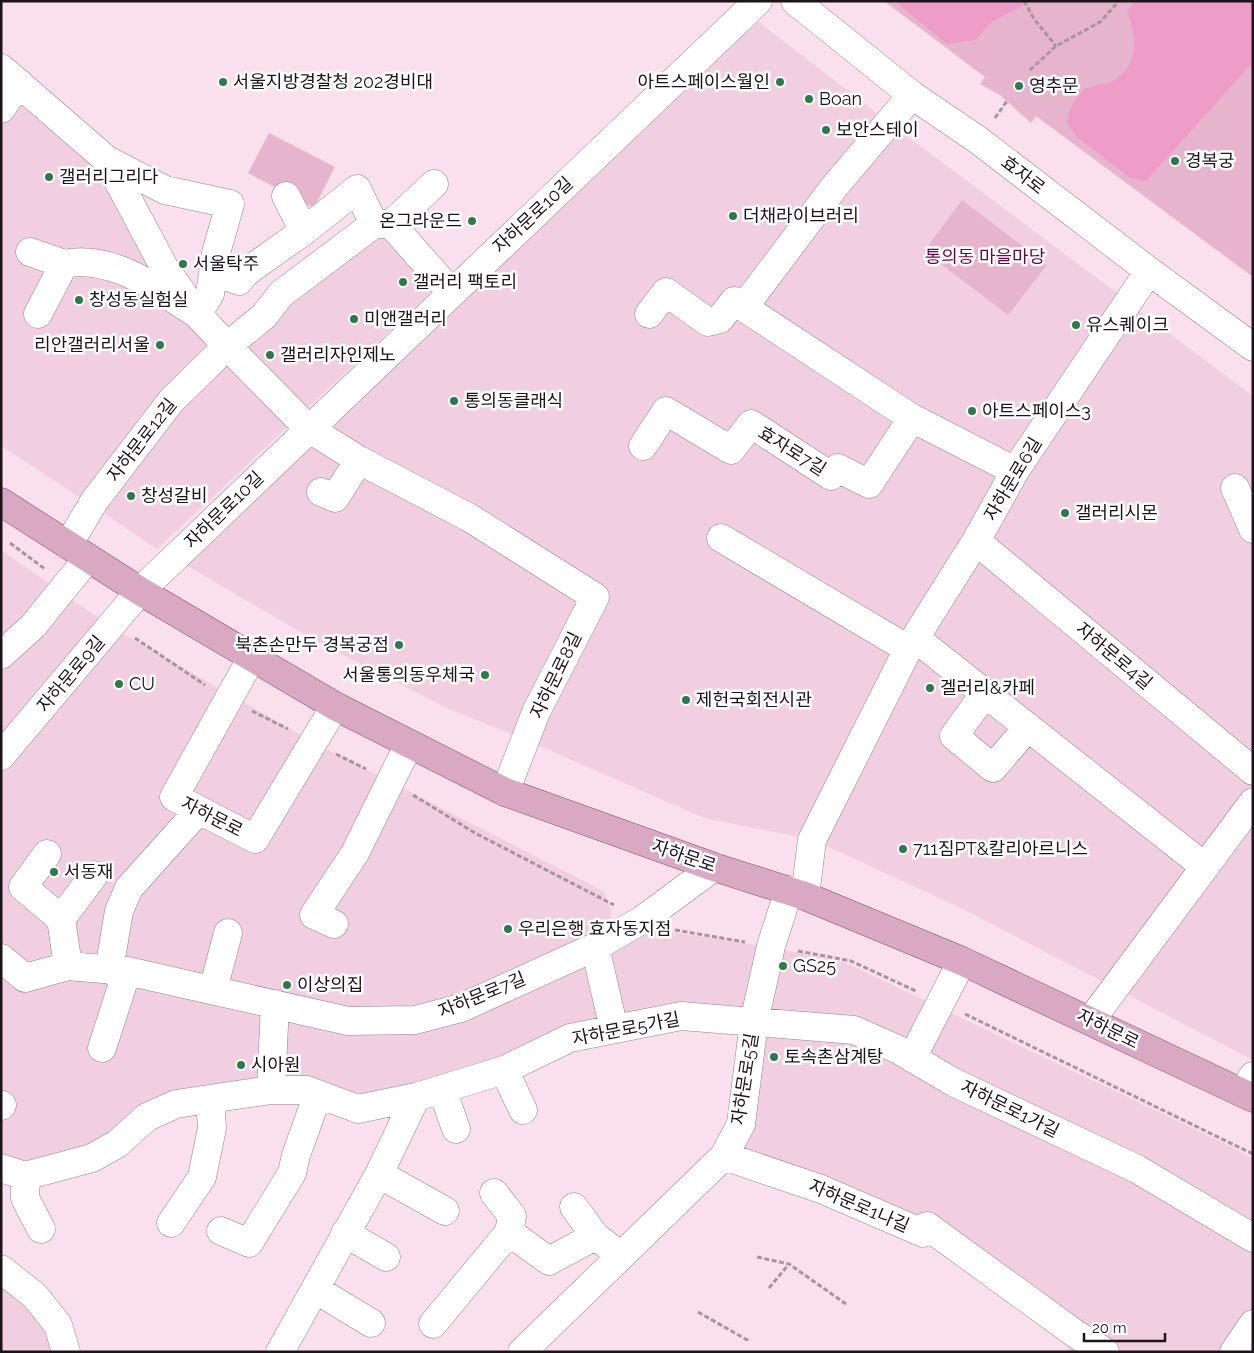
<svg xmlns="http://www.w3.org/2000/svg" width="1254" height="1353" font-family="Raleway,'Noto Sans KR',sans-serif">
<style>
.built{fill:#f1cfe0}
.green{fill:#e7b4ce}
.forest{fill:#ed9dc7}
.lines{fill:none;stroke-linecap:round;stroke-linejoin:round}
.minor-casing{stroke:#9a818d;stroke-width:29}
.major-casing{stroke:#864e6d;stroke-width:29}
.path{stroke:#a8949e;stroke-width:3;stroke-dasharray:5 2.5;stroke-linecap:butt}
.minor{stroke:#fff;stroke-width:28}
.major{stroke:#d9a8c2;stroke-width:28}
.poi-dot{fill:#2c7949;stroke:#fff;stroke-width:2}
.labels{text-anchor:middle;stroke-width:5;stroke-linejoin:round;paint-order:stroke}
.poi-label{font-size:18px;fill:#1d1419;stroke:#fff;text-anchor:start}
.street-label{font-size:18px;fill:#1d1419;stroke:#fff}
.park-label{font-size:18px;fill:#680747;stroke:#fff}
</style>
<rect width="100%" height="100%" fill="#fadfec"/>
<path class="built" d="M751,16l137,106 237,177 -112,172 -204,368 -105,-21 -178,-78 -77,-31 -133,-68 -135,-79z
M1,76l96,93 127,176 -134,159 -89,-58z
M374,224l69,57 -286,268 -65,-44 79,-104z
M1130,304l123,92v664l-290,-151 -147,-68 100,-202z
M1,550l106,74 -106,127z
M115,629l198,113 290,149 8,18v14l160,24 73,15 384,183 25,14v158l-24,35h-162l10,-17 -145,-108 -204,-78 25,-127 -72,-6 -323,93 -52,-19 -96,9 -93,45 -116,24v-405z
M1,1264l63,88h-63z"/>
<path class="green" d="M884,1h369v276l-217,-161 -5,7 -31,-28 -20,-11 5,-7z
M269,133l66,34 -21,41 -66,-35z
M962,200l85,65 -39,50 -84,-64z"/>
<path class="forest" d="M894,1h138l-39,20 -18,19 -28,4z
M1134,1h119v61l-107,119 -16,-3 -53,-41 -10,-14c2,-13 6,-24 17,-33 7,-5 19,-5 26,-8 30,-14 27,-44 17,-71z"/>
<g class="lines">
<defs>
<path id="minor" d="M795,1l117,94 66,45 171,131 104,76
M1,68l106,92 57,107 33,47 30,32 -56,55 -76,99 -27,45
M1,109l18,-26
M434,184l-43,40h-17l-93,70 -17,22 -37,30 81,82 51,32 111,58 125,79 -59,115 -31,80
M286,196l18,35
M391,224l60,68
M30,252l34,12
M215,272l24,9 6,-8 59,-42 53,-42 17,35
M744,307l91,-121 77,-91
M38,314l26,-50c49,-10 93,25 133,50l13,-20 6,-41 14,-49 -65,-14 -58,-30
M649,314l17,-22 42,30 12,-3 14,-18 178,117 103,53
M643,446l23,-35 65,39 20,-26 80,52 7,-8 31,16 43,-66
M1235,488l18,41
M321,492l14,6 24,-38
M721,538l187,111
M976,541l277,230
M915,638l290,229
M1,655l32,-29 55,-68
M252,657l-78,140 81,42 80,-133
M985,693l-31,43 39,32 35,-41
M1,756l139,-165 618,-590
M47,854l-24,33 38,32
M805,896l7,-56 96,-191 68,-108 39,-70 134,-200
M334,924l-20,-9 41,-62 54,-109
M595,947l19,82
M1,958l24,20 43,-12 59,5 221,50 67,-1 46,-12 134,-61 47,-27 72,-53
M68,966l-7,-47 33,-44
M109,970l10,-59 10,-23 70,-78
M213,990l15,-57
M1091,1020l162,-218
M102,1048l25,-77
M912,1058l50,-97
M504,1070l19,40
M442,1089l14,40
M271,1090l4,-86
M1242,1092l11,-16
M1,1106l1,-1
M724,1156l97,33 102,44 4,-7 150,109 28,17
M1,1168l24,8 67,-18 25,-14 30,-27 29,-13 95,-14h36l51,19 58,-12 88,-27 66,-32 111,-22 173,14 45,20 54,32 184,87 116,69
M379,1174l66,37
M25,1176v22l16,31
M494,1193l18,23 -3,16
M574,1207l21,29
M171,1223l31,-46 10,-49 -2,-29
M221,1231l28,12 43,-70 4,-18 22,-61
M345,1233l41,24
M1,1269l34,27 23,29 8,27
M315,1289l56,34
M433,1324l76,-92 40,29 46,-25 26,20
M280,1352l99,-178 37,-77
M522,1352l202,-196 17,-32 13,-102 17,-76 18,-56
M1234,1352l19,-28"/>
<path id="major" d="M1,502l139,89 195,115 170,86 209,75 91,29 157,65 291,137"/>
</defs>
<use href="#minor" class="minor-casing"/>
<use href="#major" class="major-casing"/>
<path class="path" d="M1024,1l10,18 22,27
M1030,70l26,-24 44,-24 19,-21
M995,118l12,-17
M10,543l35,26
M135,638l70,47
M252,711l36,18
M336,754l30,15
M413,795l62,38 139,72
M675,930l70,12
M798,951l53,10 65,30
M965,1014l288,140
M757,1257l32,7 57,40
M769,1288l20,-24
M698,1312l51,29"/>
<use href="#minor" class="minor"/>
<use href="#major" class="major"/>
</g>
<g class="poi-dot">
<circle cx="223" cy="82" r="5"/>
<circle cx="780" cy="82" r="5"/>
<circle cx="1019" cy="86" r="5"/>
<circle cx="809" cy="99" r="5"/>
<circle cx="826" cy="130" r="5"/>
<circle cx="1175" cy="161" r="5"/>
<circle cx="49" cy="177" r="5"/>
<circle cx="733" cy="216" r="5"/>
<circle cx="472" cy="221" r="5"/>
<circle cx="183" cy="264" r="5"/>
<circle cx="403" cy="282" r="5"/>
<circle cx="79" cy="300" r="5"/>
<circle cx="354" cy="319" r="5"/>
<circle cx="1076" cy="325" r="5"/>
<circle cx="160" cy="345" r="5"/>
<circle cx="270" cy="355" r="5"/>
<circle cx="454" cy="401" r="5"/>
<circle cx="972" cy="411" r="5"/>
<circle cx="131" cy="496" r="5"/>
<circle cx="1065" cy="513" r="5"/>
<circle cx="399" cy="645" r="5"/>
<circle cx="485" cy="675" r="5"/>
<circle cx="119" cy="684" r="5"/>
<circle cx="930" cy="688" r="5"/>
<circle cx="686" cy="700" r="5"/>
<circle cx="903" cy="849" r="5"/>
<circle cx="54" cy="872" r="5"/>
<circle cx="508" cy="929" r="5"/>
<circle cx="783" cy="966" r="5"/>
<circle cx="287" cy="985" r="5"/>
<circle cx="774" cy="1057" r="5"/>
<circle cx="241" cy="1065" r="5"/>
</g>
<g class="labels">
<g class="poi-label">
<text x="233" y="88">서울지방경찰청 202경비대</text>
<text x="770" y="88" text-anchor="end">아트스페이스월인</text>
<text x="1029" y="92">영추문</text>
<text x="819" y="105">Boan</text>
<text x="836" y="136">보안스테이</text>
<text x="1185" y="167">경복궁</text>
<text x="59" y="183">갤러리그리다</text>
<text x="743" y="222">더채라이브러리</text>
<text x="462" y="227" text-anchor="end">온그라운드</text>
<text x="193" y="270">서울탁주</text>
<text x="413" y="288">갤러리 팩토리</text>
<text x="89" y="306">창성동실험실</text>
<text x="364" y="325">미앤갤러리</text>
<text x="1086" y="331">유스퀘이크</text>
<text x="150" y="351" text-anchor="end">리안갤러리서울</text>
<text x="280" y="361">갤러리자인제노</text>
<text x="464" y="407">통의동클래식</text>
<text x="982" y="417">아트스페이스3</text>
<text x="141" y="502">창성갈비</text>
<text x="1075" y="519">갤러리시몬</text>
<text x="389" y="651" text-anchor="end">북촌손만두 경복궁점</text>
<text x="475" y="681" text-anchor="end">서울통의동우체국</text>
<text x="129" y="690">CU</text>
<text x="940" y="694">겔러리&amp;카페</text>
<text x="696" y="706">제헌국회전시관</text>
<text x="913" y="855">711짐PT&amp;칼리아르니스</text>
<text x="64" y="878">서동재</text>
<text x="518" y="935">우리은행 효자동지점</text>
<text x="793" y="972">GS25</text>
<text x="297" y="991">이상의집</text>
<text x="784" y="1063">토속촌삼계탕</text>
<text x="251" y="1071">시아원</text>
</g>
<g class="street-label">
<text transform="translate(1023 175) rotate(38)" y="6">효자로</text>
<text transform="translate(533 215) rotate(-43)" y="6">자하문로10길</text>
<text transform="translate(142 440) rotate(-52)" y="6">자하문로12길</text>
<text transform="translate(792 451) rotate(32)" y="6">효자로7길</text>
<text transform="translate(1013 479) rotate(-59)" y="6">자하문로6길</text>
<text transform="translate(224 510) rotate(-44)" y="6">자하문로10길</text>
<text transform="translate(1114 656) rotate(40)" y="6">자하문로4길</text>
<text transform="translate(71 674) rotate(-50)" y="6">자하문로9길</text>
<text transform="translate(556 675) rotate(-64)" y="6">자하문로8길</text>
<text transform="translate(212 817) rotate(27)" y="6">자하문로</text>
<text transform="translate(684 856) rotate(19)" y="6">자하문로</text>
<text transform="translate(482 995) rotate(-22)" y="6">자하문로7길</text>
<text transform="translate(626 1029) rotate(-11)" y="6">자하문로5가길</text>
<text transform="translate(1108 1029) rotate(26)" y="6">자하문로</text>
<text transform="translate(745 1079) rotate(-81)" y="6">자하문로5길</text>
<text transform="translate(1010 1109) rotate(26)" y="6">자하문로1가길</text>
<text transform="translate(859 1206) rotate(23)" y="6">자하문로1나길</text>
</g>
<g class="park-label">
<text x="985" y="263">통의동 마을마당</text>
</g>
</g>
<rect width="1254" height="1353" fill="none" stroke="#1d1419" stroke-width="5"/>
<path d="M1084 1333v8h81v-8" fill="none" stroke="#1d1419" stroke-width="2.5"/>
<text x="1092" y="1333" font-size="15" fill="#1d1419" stroke="#ffffff" stroke-width="4" paint-order="stroke">20 m</text>
</svg>
